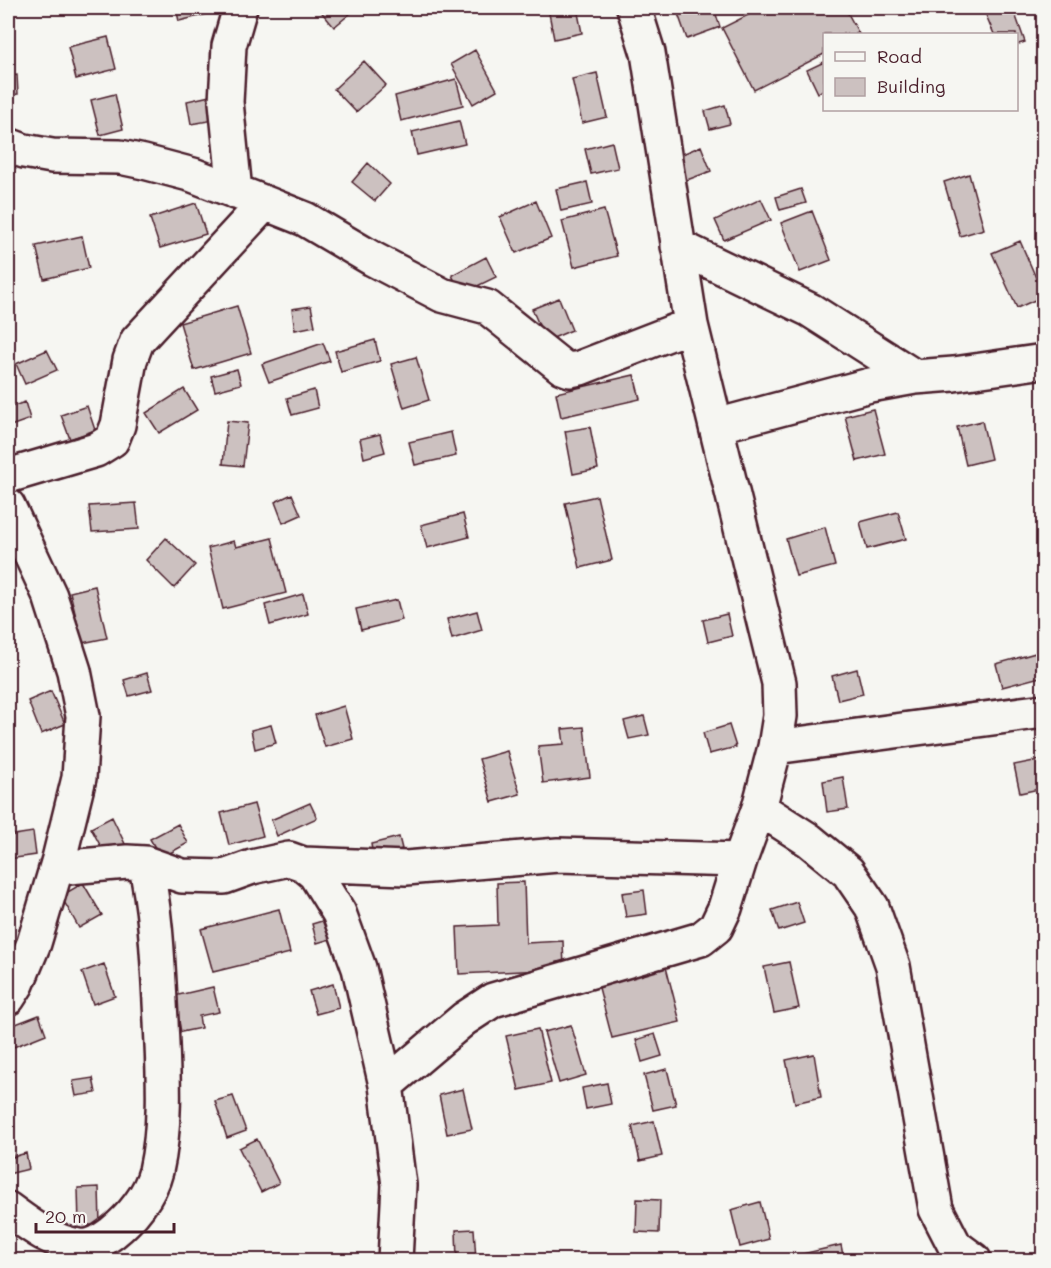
<svg xmlns="http://www.w3.org/2000/svg" width="1051" height="1268" font-family="Mali,sans-serif">
<style>
.building{fill:#ccc1c0;stroke:#4a1f2b;stroke-width:1.5}
.lines{fill:none;stroke-linecap:round;stroke-linejoin:round}
.minor-casing{stroke:#4a1f2b;stroke-width:38}
.minor{stroke:#f6f6f2;stroke-width:33}
</style>
<rect width="100%" height="100%" fill="#f6f6f2"/>
<filter id="ink" filterUnits="userSpaceOnUse"><feTurbulence type="fractalNoise" baseFrequency=".0167" numOctaves="2"/><feDisplacementMap in="SourceGraphic" scale="12" xChannelSelector="R" yChannelSelector="G"/><feConvolveMatrix kernelMatrix="1 2 1 2 8 2 1 2 1" color-interpolation-filters="sRGB"/></filter>
<g filter="url(#ink)">
<path class="building" d="M176,8h35l1,5 -33,8z
M318,8h39l-23,19z
M548,8h29l5,25 -28,6z
M676,8h38l6,19 -33,12z
M762,8h83l14,26h-35v20l-70,36 -32,-62z
M983,8h30l12,34 -9,3v-11h-22z
M108,37l8,32 -40,10 -8,-32z
M475,50l22,40 -24,14 -22,-40z
M364,61l22,24 -30,27 -22,-23z
M824,62v27l-6,4 -11,-23z
M597,73l10,44 -25,6 -10,-44z
M17,75l1,19 -10,1v-19z
M456,79l7,26 -62,16 -6,-25z
M115,94l8,35 -23,6 -9,-35z
M210,96l5,24 -24,4 -4,-23z
M725,105l5,19 -20,5 -5,-18z
M459,121l6,23 -48,11 -5,-23z
M612,142l6,26 -27,6 -6,-25z
M701,146l10,25 -24,9 -9,-24z
M368,163l22,21 -15,17 -23,-19z
M969,174l15,55 -24,7 -16,-54z
M587,182l5,22 -31,7 -5,-22z
M801,189l5,14 -26,7 -4,-13z
M761,199l10,21 -47,20 -9,-20z
M536,201l15,37 -35,15 -16,-36z
M196,203l10,31 -46,14 -10,-30z
M604,210l13,46 -43,11 -12,-46z
M812,211l19,49 -31,12 -19,-49z
M82,236l7,32 -45,11 -8,-33z
M1020,241l24,55 -27,12 -25,-55z
M486,257l10,20 -35,17 -9,-19z
M559,298l13,32 -26,11 -14,-32z
M237,306l14,47 -57,17 -14,-47z
M311,306l4,20 -20,4 -3,-21z
M375,340l5,21 -39,11 -6,-21z
M323,343l7,18 -61,21 -7,-18z
M47,350l10,20 -32,14 -9,-20z
M416,357l13,43 -25,8 -13,-44z
M237,369l4,15 -26,7 -4,-15z
M634,375l6,24 -79,18 -5,-24z
M184,389l13,21 -38,23 -13,-20z
M314,390l4,18 -26,7 -5,-17z
M25,402l5,17 -22,8v-19z
M87,406l8,24 -25,9 -9,-24z
M873,409l12,45 -28,7 -12,-45z
M227,421l21,2 -5,43 -20,-2z
M982,421l9,38 -25,6 -9,-38z
M590,427l8,42 -25,5 -8,-43z
M451,432l5,24 -41,9 -6,-23z
M380,434l5,18 -21,6 -4,-19z
M292,494l9,21 -18,8 -8,-21z
M597,496l15,64 -32,8 -15,-65z
M136,503l3,26 -47,3 -3,-26z
M898,512l8,27 -39,10 -7,-27z
M463,514l6,23 -42,11 -6,-23z
M825,527l10,39 -39,10 -10,-37z
M166,538l29,27 -21,23 -28,-28z
M272,538l14,55 -63,16 -15,-61 26,-7 2,6z
M95,586l12,52 -25,5 -12,-51z
M303,594l5,20 -38,11 -5,-20z
M397,600l5,20 -41,10 -5,-21z
M477,611l5,19 -30,9 -5,-20z
M727,614l5,22 -24,6 -5,-22z
M1039,652l5,15v9l-42,11 -6,-23z
M857,669l6,25 -25,6 -6,-24z
M147,673l5,17 -23,6 -5,-16z
M51,691l14,33 -24,10 -13,-33z
M344,706l9,33 -28,8 -10,-32z
M644,716l5,19 -20,4 -5,-18z
M271,725l5,18 -21,6 -4,-19z
M729,725l7,22 -27,7 -6,-21z
M584,727l6,50 -47,6 -5,-37 26,-2 -2,-15z
M507,751l13,43 -28,8 -13,-43z
M1044,759v29l-24,5 -6,-28z
M843,777l5,32 -21,3 -4,-31z
M310,803l7,15 -40,18 -6,-16z
M254,804l9,32 -34,9 -8,-32z
M112,817l15,31 -20,10 -16,-30z
M178,824l10,19 -27,15 -11,-19z
M33,832l3,23 -27,4 -1,-23z
M399,837l3,12 -29,7 -2,-12z
M524,882l2,61 37,-2 1,28 -105,5 -2,-47 41,-2 -1,-42z
M83,883l19,32 -23,13 -18,-32z
M644,890l3,24 -21,3 -4,-24z
M797,902l7,21 -25,8 -7,-21z
M279,909l11,44 -77,19 -12,-43z
M332,918l5,19 -20,6 -5,-19z
M789,962l10,46 -25,5 -10,-46z
M104,964l11,32 -22,8 -11,-32z
M666,967l14,55 -68,16 -14,-54z
M333,984l6,24 -23,6 -7,-23z
M213,987l6,25 -20,4 2,12 -20,4 -7,-36z
M39,1015l7,19 -35,14 -3,-8v-13z
M571,1025l15,50 -27,8 -15,-51z
M538,1029l13,54 -32,7 -13,-54z
M655,1034l7,22 -20,6 -6,-22z
M814,1054l7,43 -26,6 -9,-43z
M667,1069l9,36 -23,5 -9,-35z
M93,1078l3,15 -20,3 -3,-15z
M607,1083l4,21 -25,5 -4,-21z
M463,1089l9,40 -25,5 -8,-39z
M233,1096l13,35 -19,7 -12,-37z
M654,1121l8,35 -22,5 -8,-35z
M8,1133l5,24 13,-4 3,16 -21,5z
M257,1139l22,44 -18,9 -22,-44z
M99,1187l1,38h-21l-1,-37z
M637,1199l23,1 -1,33 -23,-1z
M760,1202l9,37 -29,8 -9,-37z
M474,1229l2,31h-19l-1,-30z
M841,1245l3,15h-63v-1z
M623,1256l1,4h-23z"/>
<g class="lines">
<defs>
<path id="minor" d="M8,145l16,6 28,5 68,1 24,5 49,13 72,28 40,16 68,40 69,36 45,12 75,60 8,3 10,-2 111,-43
M235,192l-9,-90 3,-56 11,-38
M678,246l132,64 105,67
M716,426l154,-41 45,-8 39,-3 90,-13
M8,476l88,-26 16,-10 6,-15 12,-65 7,-19 128,-138
M8,506l42,90 24,75 9,45 -4,62 -20,81 -25,84 -17,41 -9,14
M775,747l269,-36
M759,808l50,32 39,32 24,35 21,59 43,243 19,37 19,14
M303,864l103,4 152,-13 182,5
M57,868l70,-6 18,1 37,13 42,1 28,-10 37,-8 14,5 12,10 24,39 20,55 27,117 13,100 -4,75
M386,1085l78,-66 29,-19 208,-61 15,-12 9,-19 15,-48 19,-52 16,-61 5,-31 -1,-33 -88,-358 -43,-272 -14,-45
M8,1209c22,16 43,33 71,37 14,2 23,-6 33,-13 19,-15 38,-38 44,-62 11,-49 7,-100 5,-150 -3,-53 -4,-106 -16,-158"/>
</defs>
<use href="#minor" class="minor-casing"/>
<use href="#minor" class="minor"/>
</g>
</g>
<rect width="1051" height="1268" fill="none" stroke="#f6f6f2" stroke-width="30"/>
<rect x="15" y="15" width="1021" height="1238" fill="none" stroke="#4a1f2b" stroke-width="2" filter="url(#ink)"/>
<rect x="823" y="33" width="195" height="78" fill="#f6f6f2" stroke="#b1a0a2" stroke-width="1.5"/>
<rect x="835" y="52" width="30" height="9" fill="#f6f6f2" stroke="#b1a0a2" stroke-width="1.5"/>
<text x="877" y="63" font-size="18" fill="#4a1f2b">Road</text>
<rect x="835" y="78" width="30" height="18" fill="#ccc1c0" stroke="#b1a0a2" stroke-width="1.5"/>
<text x="877" y="93" font-size="18" fill="#4a1f2b">Building</text>
<path d="M36 1223v9h138v-9" fill="none" stroke="#4a1f2b" stroke-width="3"/>
<text x="45" y="1223" font-size="18" fill="#4a1f2b" stroke="#f6f6f2" stroke-width="4.5" paint-order="stroke">20 m</text>
</svg>
